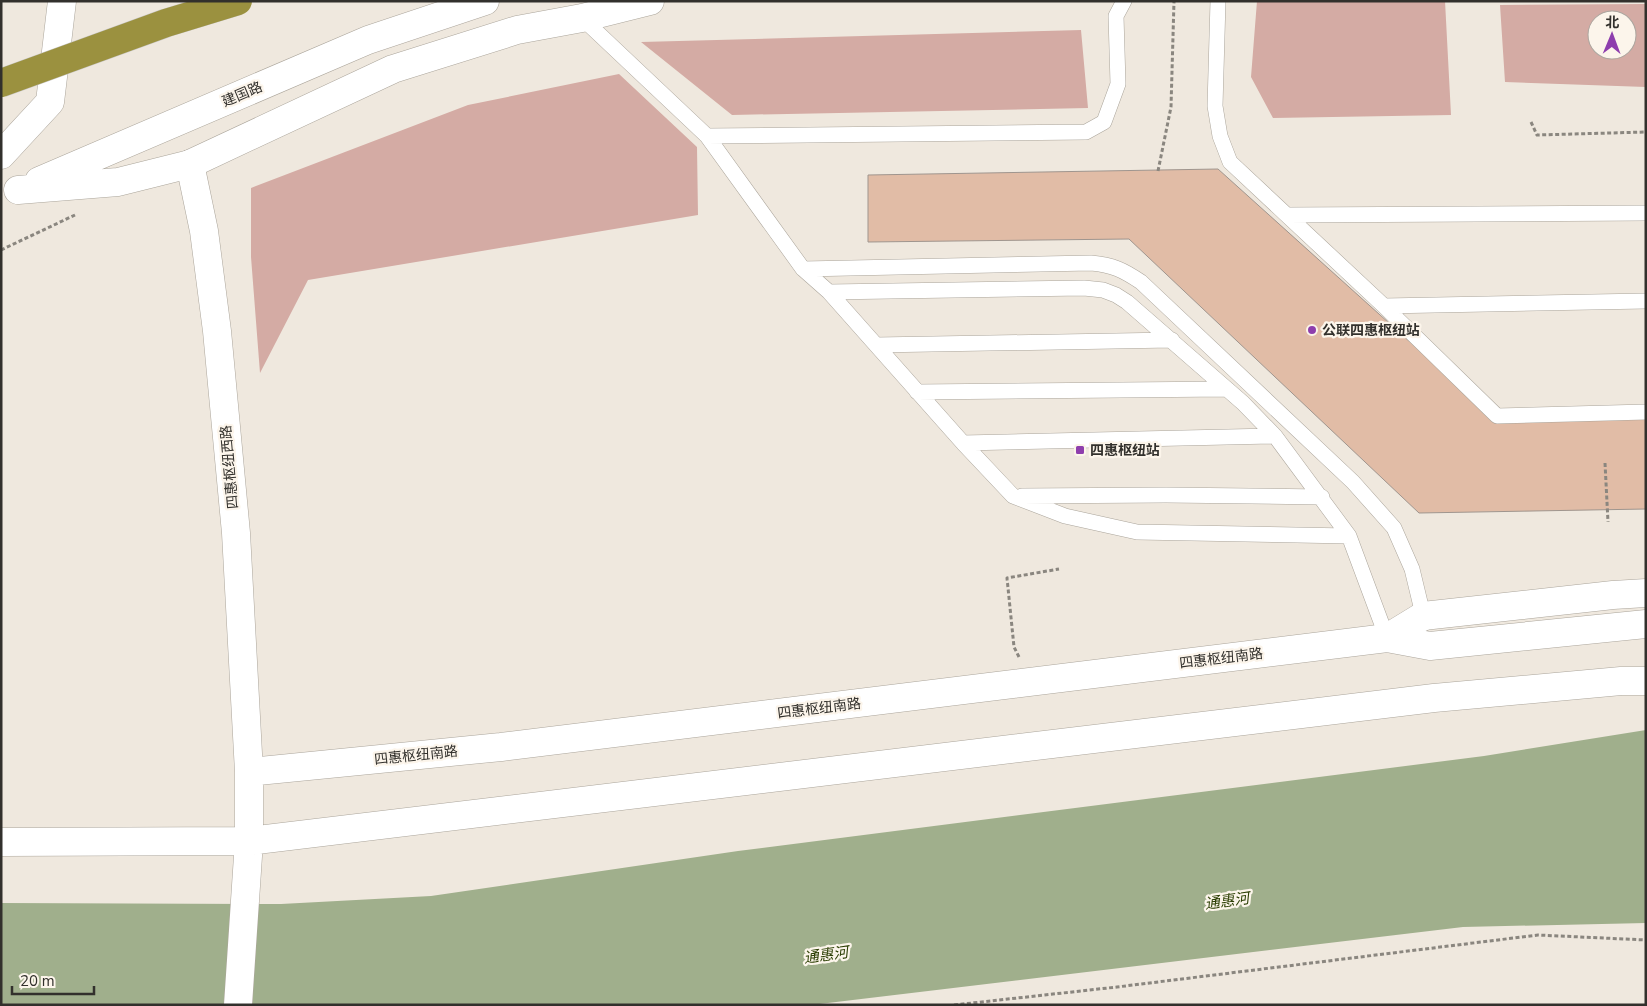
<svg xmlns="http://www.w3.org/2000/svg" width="1647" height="1006" font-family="'Nunito Sans','Noto Sans SC',sans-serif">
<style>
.green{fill:#d4aba4;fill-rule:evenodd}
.water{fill:#a0af8c}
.building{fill:#e1bca6;stroke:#9f958e}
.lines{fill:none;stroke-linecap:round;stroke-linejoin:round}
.service-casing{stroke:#aba59b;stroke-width:16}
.minor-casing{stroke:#aba59b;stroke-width:29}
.tertiary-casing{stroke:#aba59b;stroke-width:29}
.path{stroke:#8a867f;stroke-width:3;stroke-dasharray:4 2.5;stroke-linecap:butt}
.service{stroke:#fff;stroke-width:15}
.minor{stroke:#fff;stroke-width:28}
.tertiary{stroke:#fff;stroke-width:28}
.motorway-bridge-casing{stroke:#cac9c8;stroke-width:29;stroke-linecap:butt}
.motorway-bridge{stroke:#9b913f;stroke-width:28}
.poi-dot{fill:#8e3ead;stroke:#fcf5eb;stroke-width:2}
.labels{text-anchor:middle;stroke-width:4.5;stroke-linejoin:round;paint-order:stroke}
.street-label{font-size:14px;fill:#32302c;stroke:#fcf5eb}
.poi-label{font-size:14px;font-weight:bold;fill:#32302c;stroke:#fcf5eb;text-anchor:start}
.water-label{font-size:15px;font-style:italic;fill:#2c3f04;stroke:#fcf5eb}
</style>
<rect width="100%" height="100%" fill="#efe8de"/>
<path class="green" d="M1257,1h188l6,114 -178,3 -22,-41z
M1646,4v83l-141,-5 -5,-77zM1597,20h30v30h-30z
M1081,30l7,78 -356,7 -91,-73z
M619,74l78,73 1,68 -390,65 -48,93 -9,-116v-69l217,-83z"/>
<path class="water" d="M1646,730v193l-183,4 -652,78h-810v-102l280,1 150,-8 307,-45 746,-95z"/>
<path class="building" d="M1218,169l282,254 146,-5v91l-227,4 -290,-274 -261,3v-67z"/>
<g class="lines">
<defs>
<path id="service" d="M1218,1l-3,105 5,30 10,26 154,144 113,110 149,-4
M582,18l125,118 379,-4 18,-10 14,-38 -2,-68 8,-15
M707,136l96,133 26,23 134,151 50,53 52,20 72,16 212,4
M1287,215l359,-2
M803,269l288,-6c22,2 32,7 50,19l212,200 41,46 18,41 13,54
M829,292l255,-4 19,2 13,5 11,7 116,101 32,33 74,100 38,102
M1384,306l262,-5
M876,345l296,-5
M917,392l310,-3
M963,443l312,-7
M1022,496l144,-1 156,2"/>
<path id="minor" d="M190,164l14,67 13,100 19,202 13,239v69l-11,164
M249,772l252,-25 886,-109
M1,842l248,-1 1185,-143 187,-17h25"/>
<path id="tertiary" d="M1,155l49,-53 12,-101
M39,181l329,-141 117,-39
M18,190l100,-8 72,-18 203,-95 124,-39 65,-12 68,-17
M1387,638l36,-22 190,-21 33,-2
M1387,638l43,8 216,-22"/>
</defs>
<use href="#service" class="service-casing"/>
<use href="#minor" class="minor-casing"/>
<use href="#tertiary" class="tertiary-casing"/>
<path class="path" d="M1531,122l6,13 109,-3
M1158,171l13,-64 3,-106
M1,250l74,-35
M1605,463l3,59
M1019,657l-5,-10 -7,-69 52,-9
M954,1005l163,-18 421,-52 108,5"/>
<use href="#service" class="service"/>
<use href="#minor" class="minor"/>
<use href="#tertiary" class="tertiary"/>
<defs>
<path id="motorway-bridge" d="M1,83l165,-60 72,-22"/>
</defs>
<use href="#motorway-bridge" class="motorway-bridge-casing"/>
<use href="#motorway-bridge" class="motorway-bridge"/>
</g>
<g class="poi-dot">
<circle cx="1312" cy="330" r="5"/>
<rect x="1075" y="445" width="10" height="10" rx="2.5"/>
</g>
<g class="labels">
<g class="street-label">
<text transform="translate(242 94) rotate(-23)" y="5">建国路</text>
<text transform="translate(229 467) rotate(-95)" y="5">四惠枢纽西路</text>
<text transform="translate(1221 658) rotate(-7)" y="5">四惠枢纽南路</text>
<text transform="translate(819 708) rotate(-7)" y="5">四惠枢纽南路</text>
<text transform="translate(416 755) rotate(-6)" y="5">四惠枢纽南路</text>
</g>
<g class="poi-label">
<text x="1322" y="335">公联四惠枢纽站</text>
<text x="1090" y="455">四惠枢纽站</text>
</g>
<g class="water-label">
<text transform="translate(1227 901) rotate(-8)" y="5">通惠河</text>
<text transform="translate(826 955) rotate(-8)" y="5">通惠河</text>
</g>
</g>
<rect width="1647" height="1006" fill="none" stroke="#32302c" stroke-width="5"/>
<g transform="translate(1612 35) rotate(1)"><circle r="24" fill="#fcf5eb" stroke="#aba69f"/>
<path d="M0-4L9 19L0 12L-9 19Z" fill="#8e3ead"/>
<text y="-8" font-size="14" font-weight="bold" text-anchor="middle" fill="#32302c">北</text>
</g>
<path d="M12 986v8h82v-8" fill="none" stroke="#32302c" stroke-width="2.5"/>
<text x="20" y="986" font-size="15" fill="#32302c" stroke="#fcf5eb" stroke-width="4" paint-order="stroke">20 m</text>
</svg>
